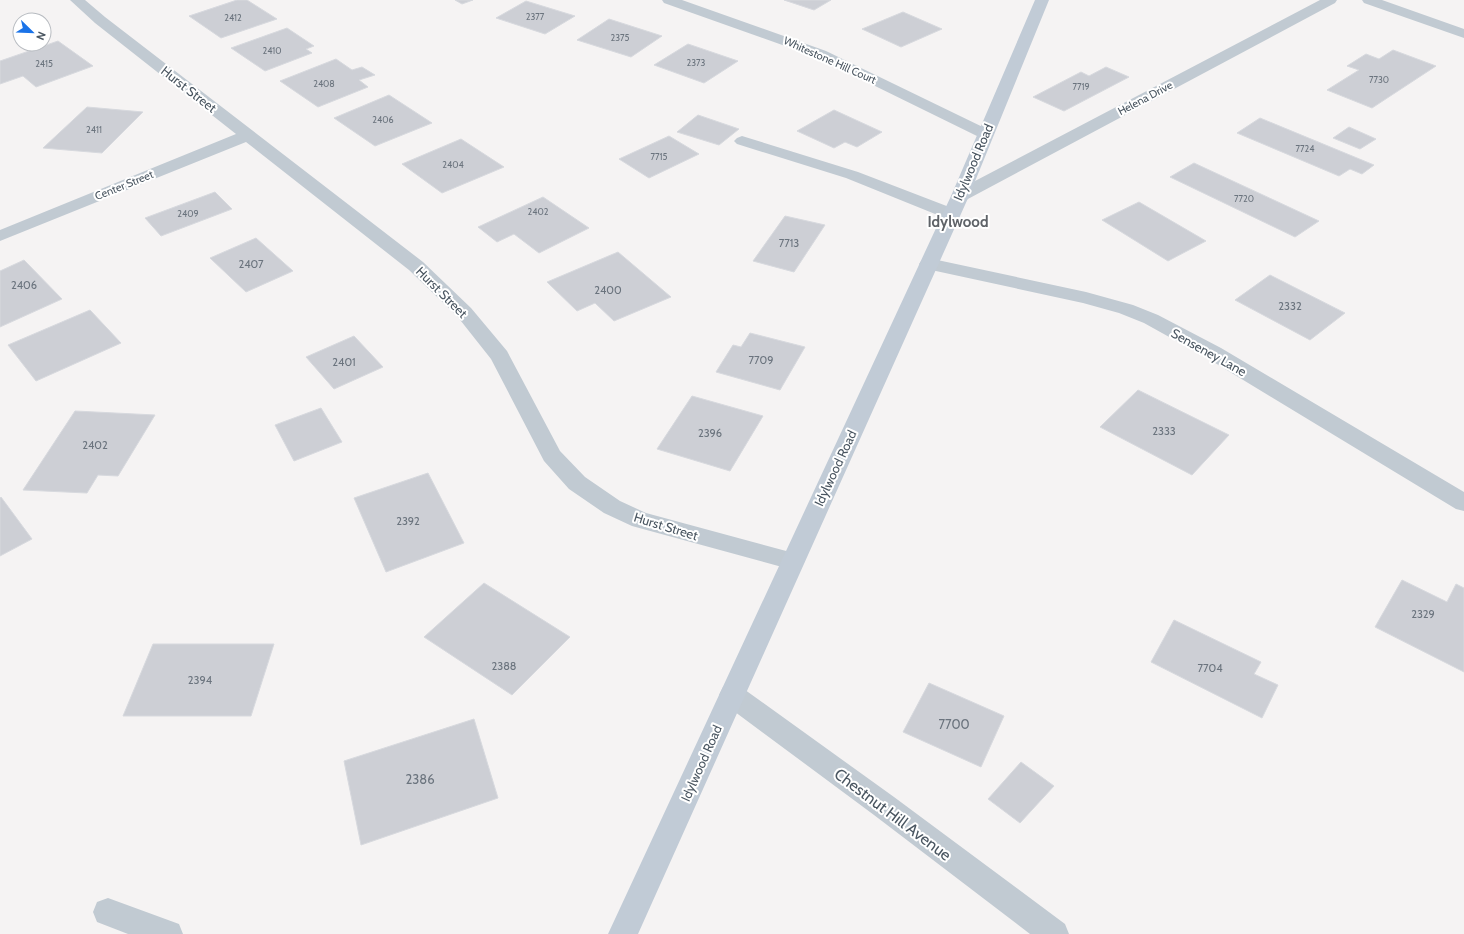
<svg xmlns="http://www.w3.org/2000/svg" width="1464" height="934" font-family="Cabin,sans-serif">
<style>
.building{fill:#cdcfd5;stroke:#d7d9de}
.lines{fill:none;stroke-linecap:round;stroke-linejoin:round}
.service{fill:#c1cad2;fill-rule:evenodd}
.minor{fill:#c1cad2;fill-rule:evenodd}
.tertiary{fill:#c1cad2;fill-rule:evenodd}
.secondary{fill:#c1cbd6;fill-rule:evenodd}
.labels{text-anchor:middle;stroke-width:4;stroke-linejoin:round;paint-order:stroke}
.far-number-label{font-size:9px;fill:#6b747e}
.far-street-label{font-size:11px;fill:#4a5661;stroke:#fff}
.number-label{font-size:11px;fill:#6b747e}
.street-label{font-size:13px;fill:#4a5661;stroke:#fff}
.near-number-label{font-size:13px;fill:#6b747e}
.quarter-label{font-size:15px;font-weight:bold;fill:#5f6368;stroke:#fff}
.near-street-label{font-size:16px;fill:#4a5661;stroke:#fff}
</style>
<rect width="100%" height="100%" fill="#f5f3f3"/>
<path class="building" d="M237,0h10l30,19 -56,19 -32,-22z
M455,0h18l-11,4z
M784,0h47l-17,10z
M526,1l49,15 -30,18 -49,-16z
M903,12l39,17 -41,18 -39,-18z
M609,19l53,17 -31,21 -54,-17z
M287,28l27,18 -8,3 6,4 -47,18 -34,-23z
M58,41l35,25 -57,21 -13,-11 -23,8v-23z
M688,44l50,17 -34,22 -50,-18z
M1393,50l43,16 -64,42 -45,-18 32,-20 -12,-4 19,-12 13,5z
M336,59l16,11 10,-3 13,8 -16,5 9,7 -50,20 -38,-26z
M1106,67l23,10 -65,34 -31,-14 48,-25 8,4z
M389,95l43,28 -57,23 -41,-28z
M87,107l56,5 -41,41 -59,-5z
M834,110l48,22 -25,15 -12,-5 -11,6 -37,-17z
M698,115l41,14 -20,16 -42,-13z
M1260,118l114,47 -12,9 -12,-5 -11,7 -102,-43z
M1349,127l27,12 -16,10 -27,-11z
M669,136l30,18 -50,24 -30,-19z
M461,139l43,28 -62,26 -40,-29z
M1194,163l125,58 -24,16 -125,-60z
M215,192l17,17 -71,27 -16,-18z
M543,197l46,31 -50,25 -25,-19 -17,8 -19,-15z
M1139,202l67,39 -38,20 -66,-41z
M785,216l40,9 -31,47 -41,-11z
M256,238l37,33 -47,21 -36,-34z
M618,252l53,45 -57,24 -19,-18 -18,8 -30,-29z
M24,260l38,39 -62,28v-56z
M1270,275l75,38 -35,27 -75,-40z
M90,310l31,33 -85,38 -28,-36z
M750,333l55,14 -25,43 -64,-18 17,-27 8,2z
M354,336l29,31 -49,22 -28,-32z
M1138,390l91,45 -37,40 -92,-48z
M692,396l71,20 -33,55 -73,-22z
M321,408l21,34 -48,19 -19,-36z
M75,411l80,4 -37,61 -20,-1 -11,18 -64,-3z
M428,473l36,70 -78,29 -32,-74z
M1,497l31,42 -32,17v-58z
M1402,580l45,22 9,-18 8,4v84l-89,-45z
M484,583l86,54 -58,58 -88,-58z
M1174,620l87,42 -7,12 24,11 -16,33 -111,-56z
M153,644h121l-23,72h-128z
M929,683l75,33 -23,51 -78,-35z
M474,719l24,79 -137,47 -17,-84z
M1021,762l33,24 -34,37 -32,-24z"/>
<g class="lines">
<path class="service" d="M742,136l116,36 99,38 2,4 -2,4 -6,1 -6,-1 -99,-40 -109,-34 -3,-3 3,-3z"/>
<path class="minor" d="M70,0h15l20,17 318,245 48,46 36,43 53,100 25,26 35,24 26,12 155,42 4,6 -4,6 -8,3 -161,-44 -28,-13 -35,-24 -25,-28 -53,-102 -34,-43 -48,-46 -163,-128 -246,99v-11l236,-96 -141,-111z
M662,0h20l144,51 165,80 2,3 -2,3 -6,2 -6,-2 -163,-80 -152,-54z
M928,258l158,34 47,13 25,10 63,33 243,144v19l-8,-2 -249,-151 -63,-35 -25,-10 -36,-10 -161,-35 -3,-4 3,-4z
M732,684l9,3 153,110 171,127 4,10h-39l-156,-119 -151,-112 -4,-8 4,-8z
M108,898l71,26 4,10h-55l-31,-12 -4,-10 4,-10z"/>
<path class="tertiary" d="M1320,0h17l-2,3 -369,197 -6,1 -6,-1 -3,-4 3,-4z
M1362,0h20l82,29v9l-100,-35z"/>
<path class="secondary" d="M1035,0h14l-80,196 -331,738h-30l343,-738z"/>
</g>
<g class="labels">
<g class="far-number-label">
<text x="535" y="20">2377</text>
<text x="233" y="21">2412</text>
<text x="620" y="41">2375</text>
<text x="272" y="54">2410</text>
<text x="696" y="66">2373</text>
<text x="44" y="67">2415</text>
<text x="1379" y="83">7730</text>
<text x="324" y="87">2408</text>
<text x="1081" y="90">7719</text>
<text x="383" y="123">2406</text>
<text x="94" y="133">2411</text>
<text x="1305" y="152">7724</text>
<text x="659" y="160">7715</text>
<text x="453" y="168">2404</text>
<text x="1244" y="202">7720</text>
<text x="538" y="215">2402</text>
<text x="188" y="217">2409</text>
</g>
<g class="far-street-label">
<text transform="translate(830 60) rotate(24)" y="4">Whitestone Hill Court</text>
<text transform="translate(1145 98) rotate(-28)" y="4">Helena Drive</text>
<text transform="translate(124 185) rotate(-22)" y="4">Center Street</text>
</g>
<g class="number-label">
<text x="789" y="247">7713</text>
<text x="251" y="268">2407</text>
<text x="24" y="289">2406</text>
<text x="608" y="294">2400</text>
<text x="1290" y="310">2332</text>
<text x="761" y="364">7709</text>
<text x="344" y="366">2401</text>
<text x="1164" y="435">2333</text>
<text x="710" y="437">2396</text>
<text x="95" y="449">2402</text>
<text x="408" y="525">2392</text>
<text x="1423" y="618">2329</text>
<text x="504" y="670">2388</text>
<text x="1210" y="672">7704</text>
<text x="200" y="684">2394</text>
</g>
<g class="street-label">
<text transform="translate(189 89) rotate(38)" y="5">Hurst Street</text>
<text transform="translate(973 162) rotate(-67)" y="5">Idylwood Road</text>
<text transform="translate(442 292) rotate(45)" y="5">Hurst Street</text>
<text transform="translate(1209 352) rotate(29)" y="5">Senseney Lane</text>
<text transform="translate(835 468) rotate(-65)" y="5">Idylwood Road</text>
<text transform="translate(666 526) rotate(17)" y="5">Hurst Street</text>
<text transform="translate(701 763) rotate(-66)" y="5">Idylwood Road</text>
</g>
<g class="near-number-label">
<text x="954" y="729">7700</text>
<text x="420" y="784">2386</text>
</g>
<g class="quarter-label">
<text x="958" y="227">Idylwood</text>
</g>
<g class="near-street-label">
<text transform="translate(893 814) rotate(37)" y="6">Chestnut Hill Avenue</text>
</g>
</g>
<g transform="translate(32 32) rotate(113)"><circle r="19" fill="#ffffff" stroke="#b7bbc0"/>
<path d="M0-3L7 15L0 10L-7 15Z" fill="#1a73e8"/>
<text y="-6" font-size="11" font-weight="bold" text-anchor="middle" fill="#4a5661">N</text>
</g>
</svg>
